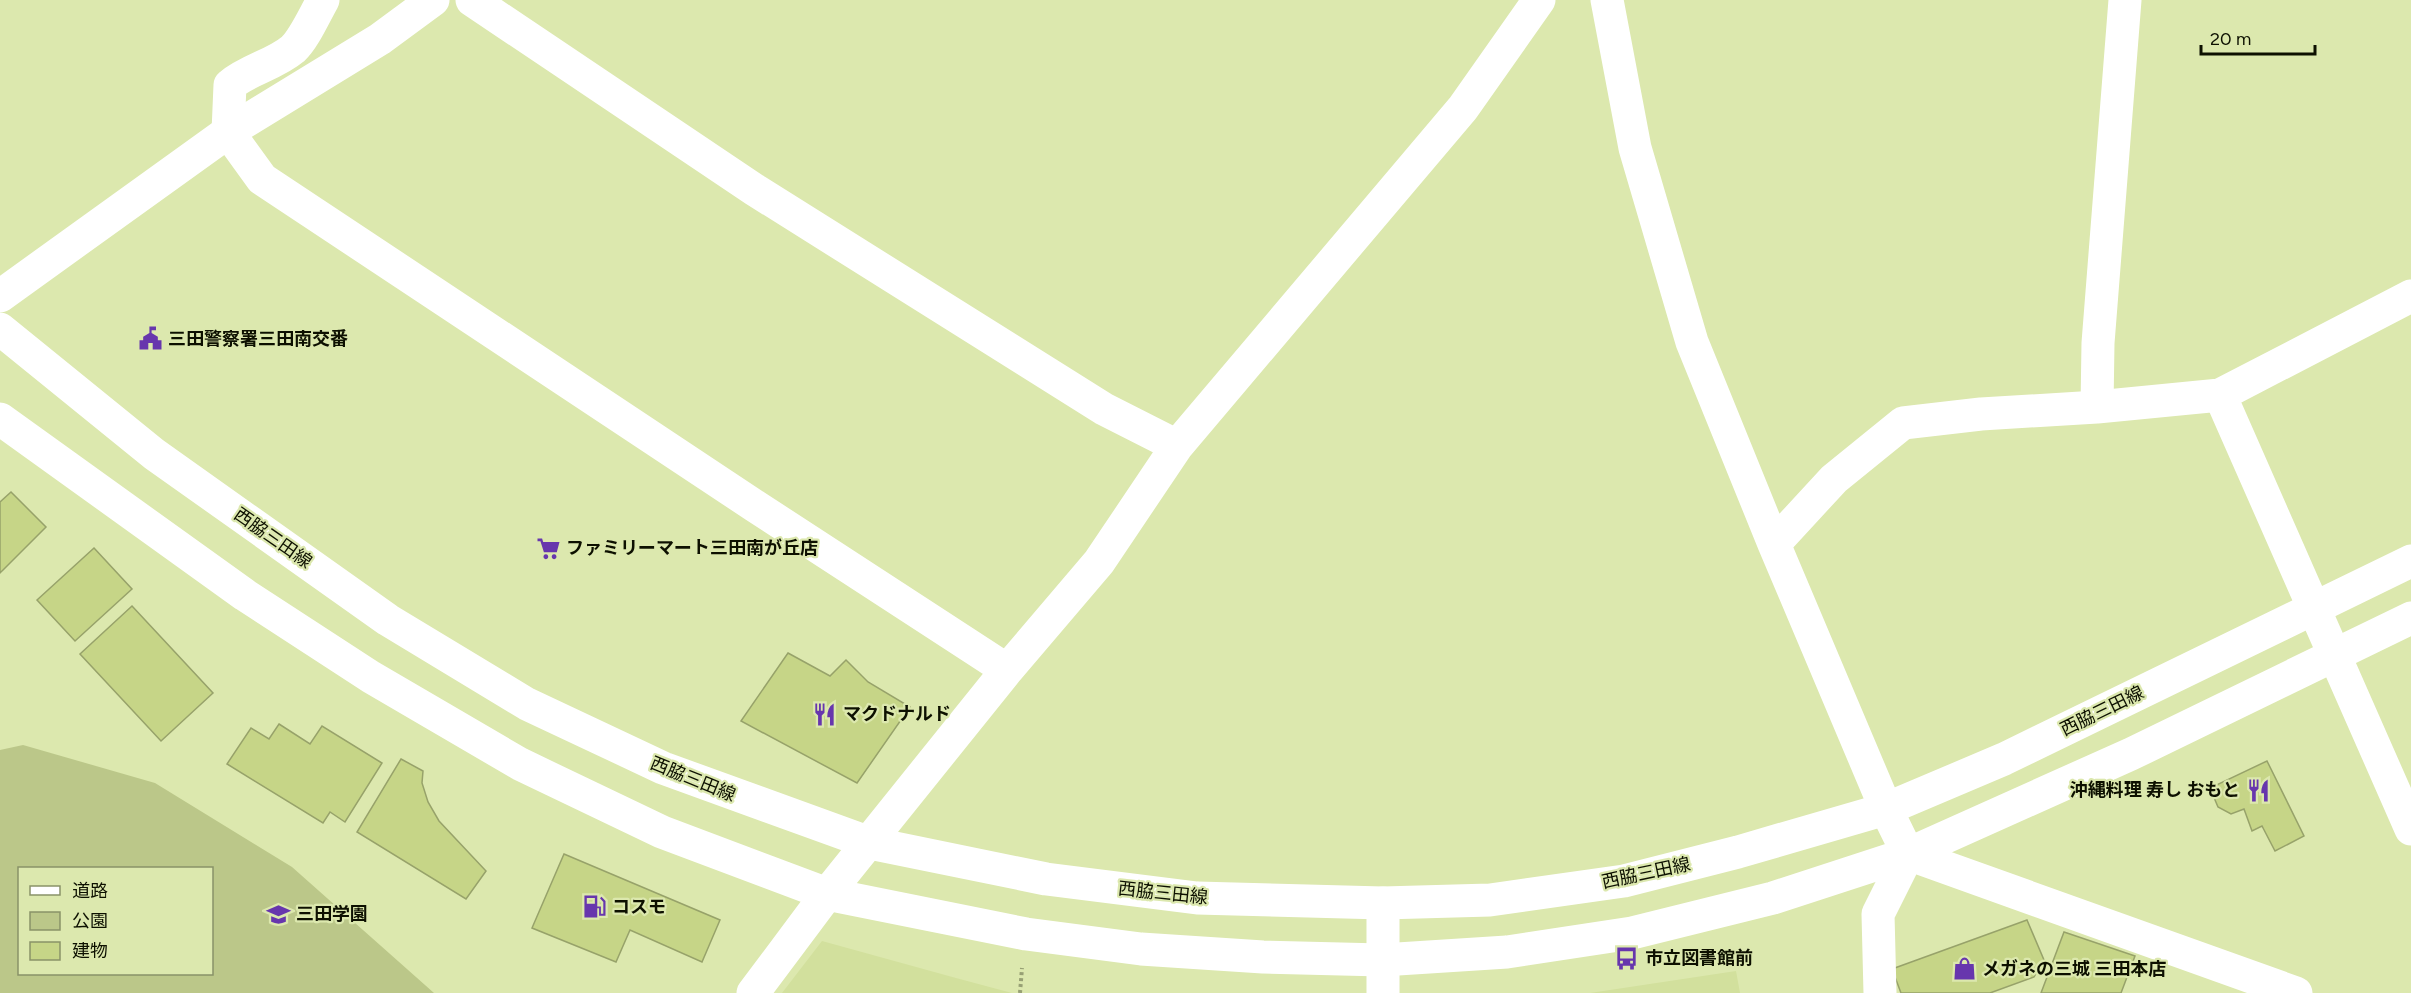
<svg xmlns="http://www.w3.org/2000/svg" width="2411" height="993" font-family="Figtree,'Noto Sans JP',sans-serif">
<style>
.built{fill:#d2e09d}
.green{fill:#bbc789;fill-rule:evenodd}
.building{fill:#c6d587;stroke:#97a26a;stroke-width:1.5}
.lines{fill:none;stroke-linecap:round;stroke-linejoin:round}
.path{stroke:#97a074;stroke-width:4;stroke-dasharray:3 3;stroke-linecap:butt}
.minor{stroke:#fff;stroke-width:33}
.tertiary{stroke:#fff;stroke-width:33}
.primary{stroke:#fff;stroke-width:33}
.labels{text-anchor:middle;stroke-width:4.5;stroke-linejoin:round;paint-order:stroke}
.poi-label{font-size:18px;font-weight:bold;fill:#0d1000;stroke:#dce8ae;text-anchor:start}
.street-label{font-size:18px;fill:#0d1000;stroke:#dce8ae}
</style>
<rect width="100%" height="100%" fill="#dce8ae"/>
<path class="built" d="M822,941l134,37 56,15h-230z
M1736,971l4,22h-150z"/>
<path class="green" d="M23,745l132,38 137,84 142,126h-434v-243zM20,868h192v106h-192z"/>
<path class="building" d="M11,492l35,35 -46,46v-71z
M94,548l38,41 -57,52 -38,-41z
M132,606l81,87 -52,48 -81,-87z
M788,653l42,23 16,-16 22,22 42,25 -53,76 -116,-62z
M279,724l31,20 12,-18 60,37 -37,59 -15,-10 -7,11 -96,-59 24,-36 18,11z
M401,759l22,12 -1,12 6,19 11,19 47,50 -20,28 -109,-67z
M2267,761l37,75 -29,15 -13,-25 -10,5 -8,-22 -13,5 -13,-7 -8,-19z
M564,854l156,66 -18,42 -72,-32 -14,32 -84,-34z
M2027,920l17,40 -10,17 -44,16h-89l-9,-24z
M2064,932l71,24 -14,37h-80z"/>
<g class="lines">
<path class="path" d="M1020,993l2,-25"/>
<path class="minor" d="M323,0c-8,14 -19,39 -30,49 -19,16 -44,20 -63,36l-2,47 34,47 493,327 252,164
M472,0l283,190 349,219 73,37
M1607,0l28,148 57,194 82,202 112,265 22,45 388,139
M2220,395l191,434
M2097,407l1,-64 27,-343
M1774,544l60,-65 69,-56 78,-9 116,-7 123,-12 191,-99
M753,993l74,-99 180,-224 92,-108 78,-116 286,-338 76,-108
M1880,993l-2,-79 30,-60"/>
<path class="tertiary" d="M0,296l228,-164 152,-93 53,-39
M1383,993v-90"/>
<path class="primary" d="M0,329l154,125 234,166 139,84 136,64 207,75 176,36 151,19 186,5 107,-3 134,-19 114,-29 148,-43 118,-50 407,-198
M0,419l245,176 126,82 149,87 142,68 165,62 199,40 115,15 122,8 119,3 125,-8 125,-19 141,-35 135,-44 223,-100 280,-136"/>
</g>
<defs>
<symbol id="civic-bare" viewBox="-9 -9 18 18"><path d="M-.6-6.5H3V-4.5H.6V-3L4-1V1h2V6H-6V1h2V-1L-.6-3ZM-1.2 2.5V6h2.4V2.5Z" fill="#6736ad" stroke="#dce8ae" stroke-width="2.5" paint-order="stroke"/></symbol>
<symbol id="supermarket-bare" viewBox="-9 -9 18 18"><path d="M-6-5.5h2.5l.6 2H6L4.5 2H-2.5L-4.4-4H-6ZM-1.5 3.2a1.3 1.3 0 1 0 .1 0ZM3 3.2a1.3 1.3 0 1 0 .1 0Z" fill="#6736ad" stroke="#dce8ae" stroke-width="2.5" paint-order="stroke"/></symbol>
<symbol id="restaurant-bare" viewBox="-9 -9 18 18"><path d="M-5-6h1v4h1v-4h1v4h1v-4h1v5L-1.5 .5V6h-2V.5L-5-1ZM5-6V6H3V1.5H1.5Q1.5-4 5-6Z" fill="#6736ad" stroke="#dce8ae" stroke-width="2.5" paint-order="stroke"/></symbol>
<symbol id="fuel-bare" viewBox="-9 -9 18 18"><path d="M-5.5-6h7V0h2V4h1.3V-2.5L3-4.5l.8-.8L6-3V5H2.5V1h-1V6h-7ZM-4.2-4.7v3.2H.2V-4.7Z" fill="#6736ad" stroke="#dce8ae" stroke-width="2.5" paint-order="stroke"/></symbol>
<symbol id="school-bare" viewBox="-9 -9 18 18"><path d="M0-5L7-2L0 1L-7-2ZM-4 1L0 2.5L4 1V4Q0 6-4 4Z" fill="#6736ad" stroke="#dce8ae" stroke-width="2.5" paint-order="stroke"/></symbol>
<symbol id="bus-bare" viewBox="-9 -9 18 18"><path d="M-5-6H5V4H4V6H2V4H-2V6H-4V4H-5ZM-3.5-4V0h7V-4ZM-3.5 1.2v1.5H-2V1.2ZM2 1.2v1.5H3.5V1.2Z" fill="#6736ad" stroke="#dce8ae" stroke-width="2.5" paint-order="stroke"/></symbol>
<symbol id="shop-bare" viewBox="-9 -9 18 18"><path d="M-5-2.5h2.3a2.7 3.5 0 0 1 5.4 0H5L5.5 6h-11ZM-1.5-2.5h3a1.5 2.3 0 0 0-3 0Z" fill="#6736ad" stroke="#dce8ae" stroke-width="2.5" paint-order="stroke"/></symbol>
</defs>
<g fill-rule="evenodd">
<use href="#civic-bare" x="134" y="322" width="33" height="33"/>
<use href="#supermarket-bare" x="532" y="532" width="33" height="33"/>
<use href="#restaurant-bare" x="808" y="698" width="33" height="33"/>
<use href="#restaurant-bare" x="2242" y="774" width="33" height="33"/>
<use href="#fuel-bare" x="578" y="890" width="33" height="33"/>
<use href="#school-bare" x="262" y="898" width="33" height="33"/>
<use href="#bus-bare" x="1610" y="942" width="33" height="33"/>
<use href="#shop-bare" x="1948" y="952" width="33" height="33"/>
</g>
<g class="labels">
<g class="poi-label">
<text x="168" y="345">三田警察署三田南交番</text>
<text x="566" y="554">ファミリーマート三田南が丘店</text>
<text x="843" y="720">マクドナルド</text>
<text x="2240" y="796" text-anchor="end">沖縄料理 寿し おもと</text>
<text x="612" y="913">コスモ</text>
<text x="296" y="920">三田学園</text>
<text x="1645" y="964">市立図書館前</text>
<text x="1982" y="975">メガネの三城 三田本店</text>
</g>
<g class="street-label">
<text transform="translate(273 538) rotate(35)" y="6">西脇三田線</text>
<text transform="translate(2102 711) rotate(-26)" y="6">西脇三田線</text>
<text transform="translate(693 779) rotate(22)" y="6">西脇三田線</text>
<text transform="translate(1646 873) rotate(-12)" y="6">西脇三田線</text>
<text transform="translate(1163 893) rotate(6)" y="6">西脇三田線</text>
</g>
</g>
<rect x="18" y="867" width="195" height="108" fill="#dce8ae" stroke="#899268" stroke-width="1.5"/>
<rect x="30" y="886" width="30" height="9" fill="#ffffff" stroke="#899268" stroke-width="1.5"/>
<text x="72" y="897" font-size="18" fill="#0d1000">道路</text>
<rect x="30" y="912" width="30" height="18" fill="#bbc789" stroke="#899268" stroke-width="1.5"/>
<text x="72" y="927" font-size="18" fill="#0d1000">公園</text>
<rect x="30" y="942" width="30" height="18" fill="#c6d587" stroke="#899268" stroke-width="1.5"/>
<text x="72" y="957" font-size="18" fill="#0d1000">建物</text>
<path d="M2201 45v9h114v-9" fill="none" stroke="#0d1000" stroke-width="3"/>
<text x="2210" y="45" font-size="18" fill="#0d1000" stroke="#dce8ae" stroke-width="4.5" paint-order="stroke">20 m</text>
</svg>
